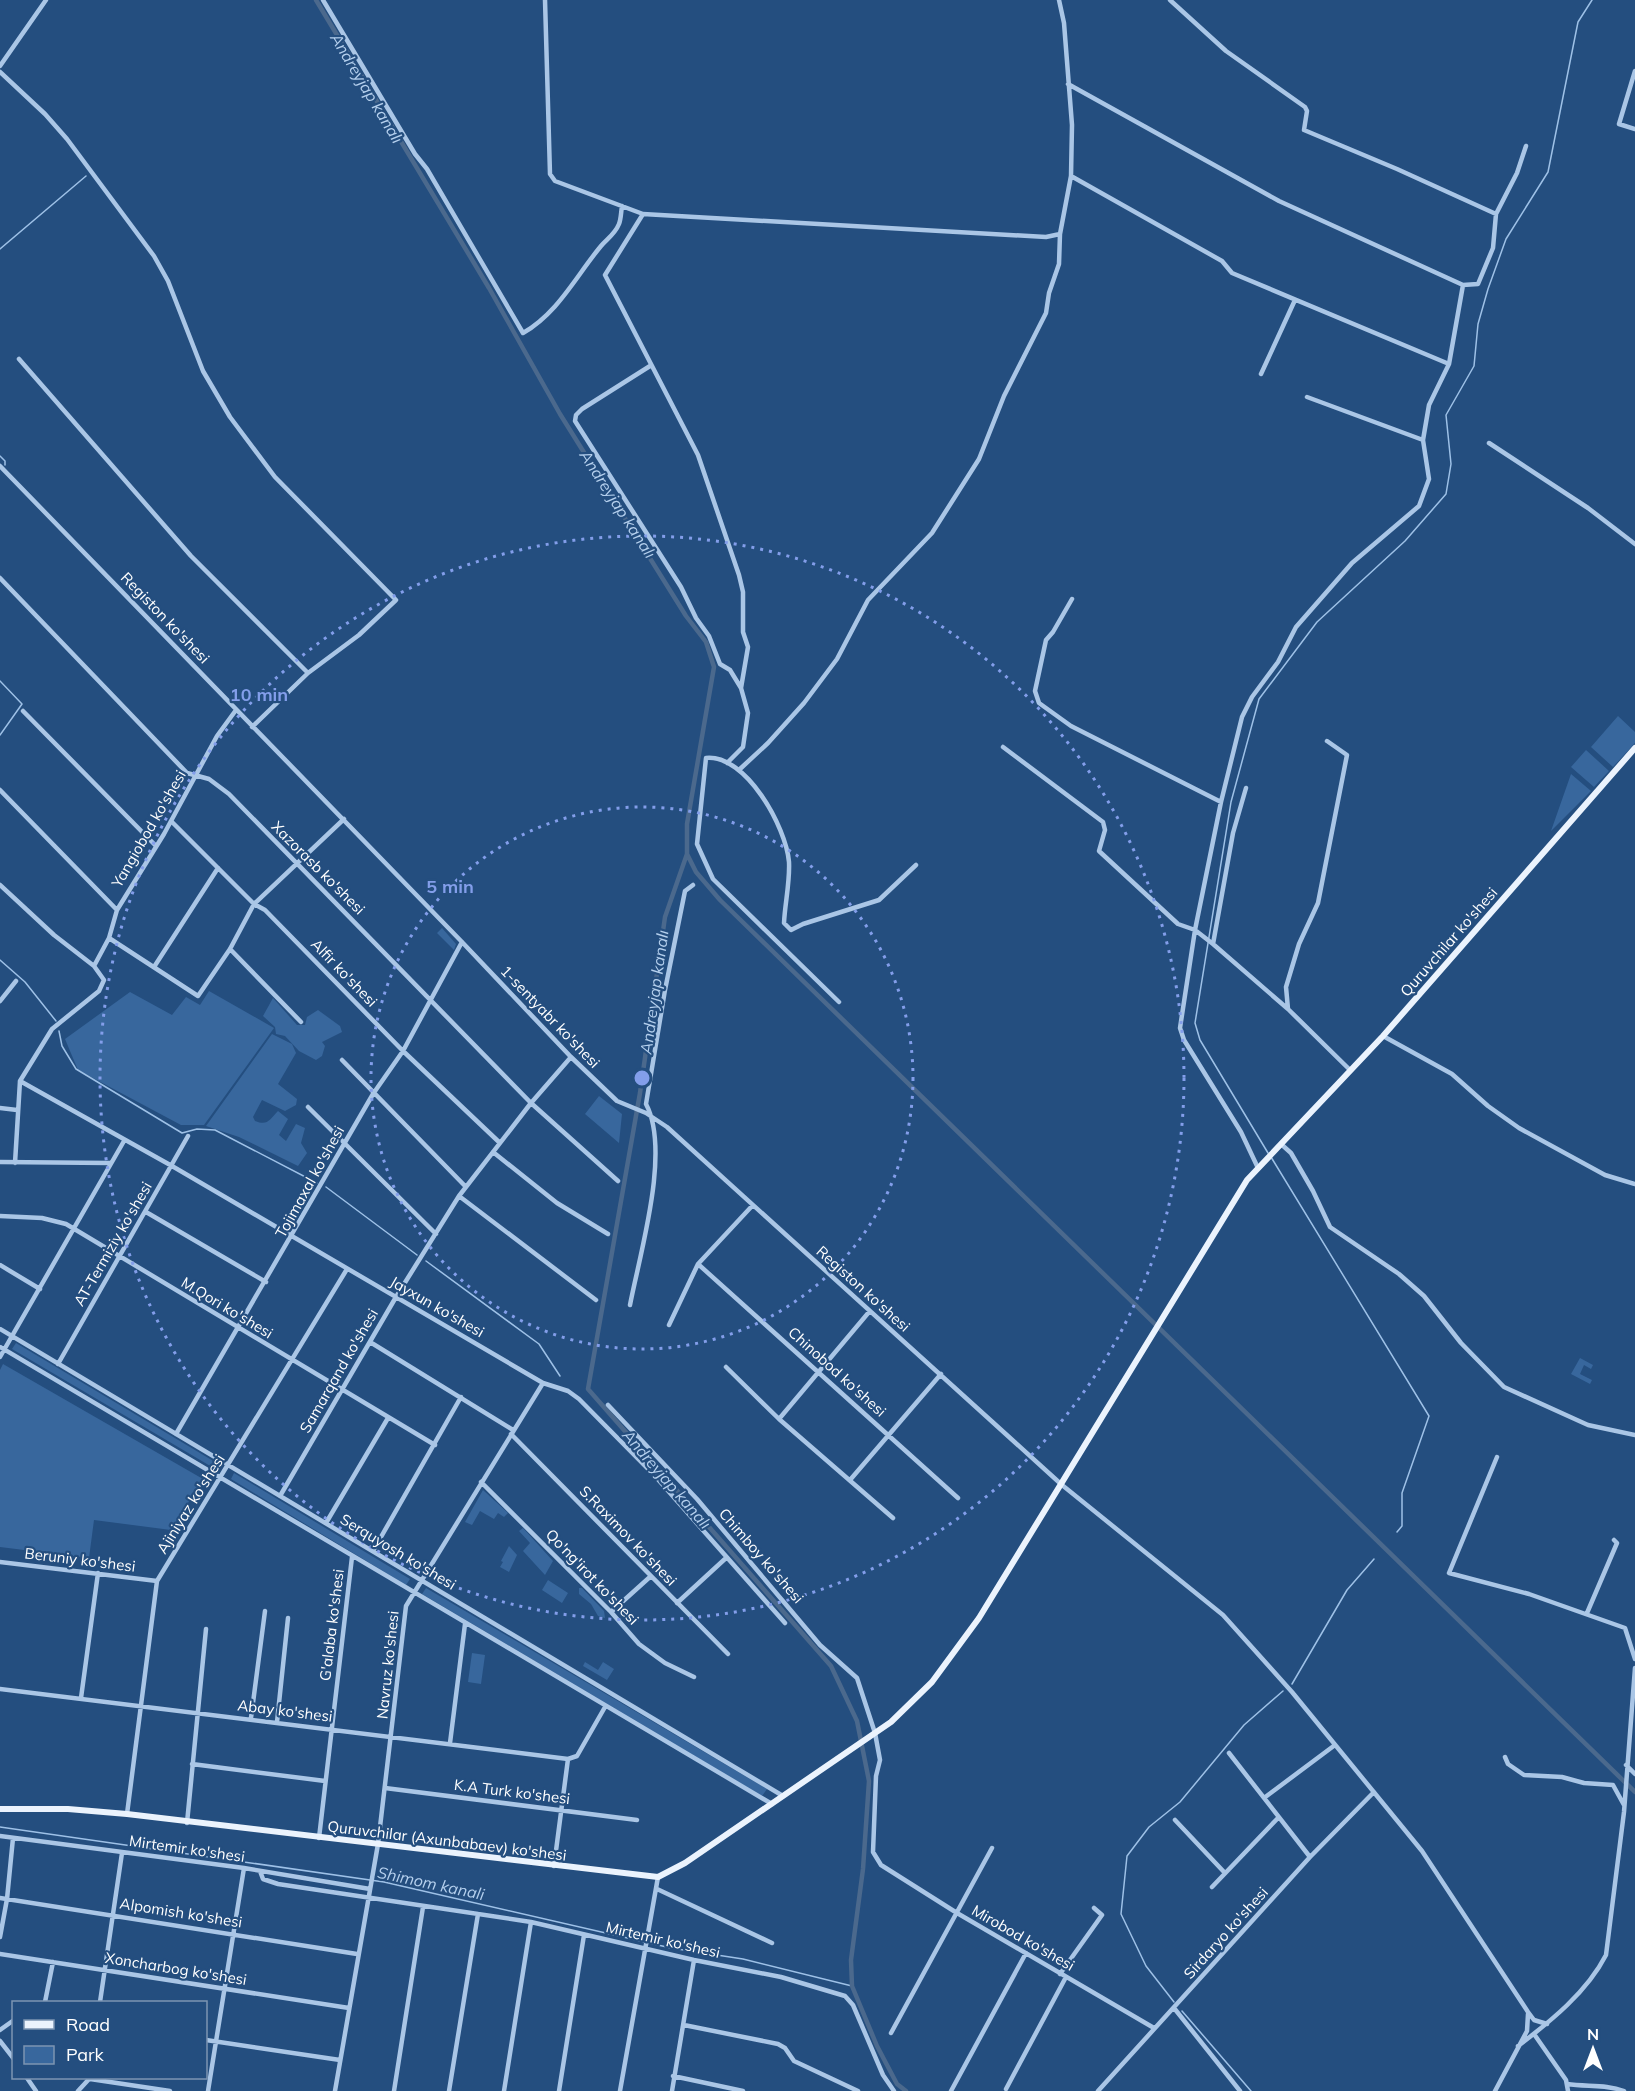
<svg xmlns="http://www.w3.org/2000/svg" width="1635" height="2091" font-family="Mulish,sans-serif">
<style>
.green{fill:#38679d}
.lines{fill:none;stroke-linecap:round;stroke-linejoin:round}
.stream{stroke:#9ec1e7;stroke-width:1.5}
.canal{stroke:#4b698d;stroke-width:4.5}
.minor{stroke:#aac6e6;stroke-width:4.5}
.major{stroke:#ebf3fd;stroke-width:6}
.ring{fill:none;stroke:#839eea;stroke-width:3;stroke-dasharray:3 6}
.labels{text-anchor:middle;stroke-width:4.5;stroke-linejoin:round;paint-order:stroke}
.street-label{font-size:15px;fill:#fff;stroke:#244e7f}
.water-label{font-size:16px;font-style:italic;fill:#b5d0ee;stroke:#244e7f}
.centre{fill:#839eea;stroke:#244e7f;stroke-width:3}
.ring-label{font-size:18px;text-anchor:middle;font-weight:bold;fill:#839eea;stroke:#244e7f;stroke-width:4.5;stroke-linejoin:round;paint-order:stroke}
</style>
<rect width="100%" height="100%" fill="#244e7f"/>
<path class="green" d="M1618,716l17,16v11l-22,24 -22,-20z
M1586,750l23,21 -15,16 -23,-20z
M1571,774l20,17 -40,40z
M442,928l14,16 -2,6 -17,-17z
M209,991l65,37 -70,97h-23l-103,-55 -13,-31 65,-47 42,23 14,-18 14,8z
M273,998l24,27h8l2,-8 11,-7 22,16 2,6 -20,10 3,4 -3,10 -6,4 -17,-9 -14,-15 -9,-2 -1,-7 -12,-11z
M272,1034l20,10 4,9 -18,31 19,15 -1,6 -11,6 -23,-11 -9,17 2,4c13,5 14,-1 23,-10l10,8 -9,16 7,6 10,-17 9,4 -4,15 6,10 -9,13 -59,-29 -33,-11z
M599,1096l23,18 -3,29 -34,-29z
M16,1343l199,119 -3,5 -200,-118z
M1580,1358l13,7 -2,4 -7,-4 -4,9 12,6 -2,4 -19,-10z
M3,1364l200,115 -32,51 -77,-10 -5,38 -89,-11v-177z
M234,1473l176,106 -4,6 -175,-106z
M483,1490l25,23 -4,4 -6,-4 -4,6 -14,-8 -8,14 -7,-3z
M523,1528l30,33 -8,14 -22,-24 7,-8 -11,-12z
M509,1546l8,9 -8,17 -9,-5 3,-5 -2,-1z
M548,1580l20,13 -6,10 -20,-13z
M426,1588l341,201 -5,7 -340,-202z
M579,1588h3l22,23 1,7 -7,-2 -7,-12 -12,-10z
M472,1653l13,2 -4,29 -13,-2z
M585,1662l13,8 5,-8 11,7 -7,11 -24,-14z"/>
<g class="lines">
<path class="stream" d="M0,249l86,-73
M0,456l5,5v4
M0,681l22,23 -22,31
M0,960l25,22 31,39
M59,1031l3,15 14,23 106,64 15,-4 18,1 102,53
M1268,1153l-68,-113 -5,-17 36,-221 28,-103 58,-77 88,-81 41,-47 5,-30 -5,-49 28,-49 4,-42 10,-35 18,-50 42,-67 30,-150 14,-22
M1271,1157l158,259 -27,77v33l-5,6
M326,1187l91,68
M426,1261l113,83 21,32
M1292,1684l55,-94 27,-31
M0,1827l384,55 287,66 72,11 109,27
M1174,2002l-28,-36 -25,-52 6,-58 22,-29 31,-25 64,-77 39,-34
M1182,2011l69,80"/>
<path class="canal" d="M316,0l173,288 71,126 126,202 20,26 8,25 -27,157v30l-22,63 -25,176 -52,296 243,277 26,55 12,60 -6,88 -12,91 1,26 25,60 20,38 9,7
M687,854l9,18 24,28 915,892"/>
<path class="minor" d="M323,0l92,154 12,15 96,164c35,-20 53,-57 78,-87 6,-7 14,-12 18,-22 2,-5 2,-12 3,-18
M545,0l5,174 5,7 88,33
M1170,0l56,51 79,56 2,4 -3,19 93,39 99,45
M0,66l46,-66
M1635,71l-16,53 16,5
M0,72l45,42 22,25 87,117 14,25 35,90 27,46 45,60 121,123 -37,35 -51,38 -56,54
M1068,84l211,117 184,84
M1071,176l151,85 10,12 217,91
M19,359l172,197 117,117
M650,366l-68,43 -6,6 -1,6 106,166 15,31 13,18 11,28 10,6 11,18
M1261,374l34,-74
M1307,397l116,43
M1489,443l99,65 47,36
M0,466l462,476 109,115 46,44 29,12 21,14 395,358 161,130 69,77 130,159 106,161 6,8 13,4
M0,578l187,195 22,6 20,15 302,309 87,78
M1072,599l-19,33 -7,8 -11,51 4,12 32,23 150,76
M23,711l133,135
M1003,747l100,75 2,8 -6,21 79,73 17,6 18,14
M727,763l16,-16 5,-34 -7,-25 7,-41 -5,-15v-40l-4,-17 -41,-120 -93,-180 38,-61 403,23 14,-3
M740,769l28,-26 36,-40 33,-44 31,-59 64,-67 47,-74 25,-63 42,-83 3,-20 10,-29 1,-30 11,-58 1,-51 -8,-102 -5,-23
M1246,788l-13,45 -20,111 75,65 61,60
M0,790l117,120
M171,821l83,83 11,6 138,141 97,92
M0,885l54,50 40,31 10,14 -5,11 -47,38 -32,52 -5,82
M109,938l89,58 32,-47 24,-45 90,-85
M230,949l71,73
M94,966l15,-28 8,-28 47,-76 53,-98 19,-26
M154,967l64,-99
M0,1001l16,-20
M839,1002l-126,-123 -16,-35 9,-86c40,-4 80,69 83,104 1,20 -4,41 -5,61l7,7 12,-6 76,-24 37,-35
M1288,1009l-2,-22 13,-43 19,-41 29,-148 -20,-14
M1383,1036l69,38 36,32 31,22 86,47 30,9
M342,1060l124,127
M20,1081l152,85 371,217 25,8 11,8 76,77 130,147
M308,1107l128,127
M0,1108l17,2
M1281,1144l10,9 22,38 17,36 69,47 25,22 37,47 43,44 84,38 47,10
M493,1152l64,51 51,31
M0,1162l110,1
M1258,1168l-17,-36 -57,-92 -4,-12 15,-98 26,-128 21,-85 10,-20 26,-35 18,-35 56,-64 67,-57 10,-27 -6,-39 6,-35 20,-41 14,-79 15,-1 15,-36 3,-34 21,-41 9,-27
M459,1196l137,104
M146,1212l120,70
M0,1216l42,2 24,6 369,221
M698,1264l260,234
M0,1265l40,24
M630,1305c10,-52 41,-154 16,-201l19,-114 20,-99 8,-6
M669,1325l29,-61 54,-58
M0,1329l783,467
M370,1342l143,88
M0,1347l772,457
M0,1357l124,-216
M58,1364l130,-228
M726,1367l53,52 114,99
M608,1405l89,94 123,146 37,33 18,55 5,27 -4,16 -3,76 8,13 76,48 197,115
M779,1419l90,-107
M176,1434l197,-340 30,-43 59,-109
M511,1434l217,220
M1497,1457l-48,116 80,21 96,34 10,31
M850,1480l91,-106
M481,1482l130,130 28,32 26,19 29,14
M280,1496l116,-199 63,-101 72,-93 40,-46
M326,1523l62,-105
M373,1551l88,-154
M0,1562l157,19
M677,1603l49,-45
M611,1612l40,-36
M1587,1613l30,-70 -3,-3
M0,1689l568,70
M81,1698l17,-125
M251,1718l14,-107
M277,1722l11,-104
M450,1743l15,-119
M1229,1753l81,104
M1505,1757l3,7 16,11 38,2 22,6 29,2 11,20
M192,1764l133,17
M1626,1765l9,9
M385,1788l252,32
M1264,1798l71,-53
M127,1814l30,-233 190,-312
M1175,1820l49,52
M187,1823l19,-194
M0,1836l244,32 126,21
M319,1838l33,-281
M554,1866l14,-107 9,-3 28,-49
M260,1871l3,8 15,5 253,38 163,38 87,17 64,19 8,9 30,70 11,16
M1212,1887l66,-69
M657,1889l115,54
M0,1898l357,56
M0,1937l7,-38 6,-61
M0,1954l349,54
M1060,1974l42,-59 -8,-7
M45,2002l8,-40
M100,2002l22,-149
M1174,2008l66,83
M684,2025l94,19 7,4 9,13 64,30
M0,2030l14,-10
M891,2033l101,-185
M1534,2034l32,46 2,11
M206,2040l134,20
M0,2041l14,18
M1518,2046c33,-25 69,-54 88,-91l18,-143 11,-144
M673,2076l70,15
M27,2078l9,13
M90,2079l80,12
M1567,2084c20,3 39,0 57,7
M1006,2089l60,-112
M78,2091l12,-13
M208,2091l36,-223
M335,2091l43,-247 28,-238 137,-223
M394,2091l29,-184
M449,2091l29,-177
M504,2091l27,-169
M559,2091l25,-156
M620,2091l38,-214
M672,2091l22,-131
M951,2091l75,-138
M1098,2091l212,-234 64,-65
M1495,2091l32,-60 1,-17"/>
<path class="major" d="M0,1809h68l59,5 531,63 27,-14 206,-141 41,-40 47,-64 268,-438 136,-144 252,-288"/>
</g>
<g class="ring">
<circle cx="642" cy="1078" r="271"/>
<circle cx="642" cy="1078" r="542"/>
</g>
<g class="labels">
<g class="street-label">
<text transform="translate(165 618) rotate(46)" y="5">Registon ko'shesi</text>
<text transform="translate(149 829) rotate(-60)" y="5">Yangiobod ko'shesi</text>
<text transform="translate(318 868) rotate(45)" y="5">Xazorasb ko'shesi</text>
<text transform="translate(1449 942) rotate(-49)" y="5">Quruvchilar ko'shesi</text>
<text transform="translate(344 973) rotate(46)" y="5">Alfir ko'shesi</text>
<text transform="translate(550 1017) rotate(46)" y="5">1-sentyabr ko'shesi</text>
<text transform="translate(310 1182) rotate(-61)" y="5">Tojimaxal ko'shesi</text>
<text transform="translate(113 1244) rotate(-60)" y="5">AT-Termiziy ko'shesi</text>
<text transform="translate(863 1289) rotate(42)" y="5">Registon ko'shesi</text>
<text transform="translate(437 1307) rotate(30)" y="5">Jayxun ko'shesi</text>
<text transform="translate(227 1308) rotate(31)" y="5">M.Qori ko'shesi</text>
<text transform="translate(339 1371) rotate(-60)" y="5">Samarqand ko'shesi</text>
<text transform="translate(837 1372) rotate(42)" y="5">Chinobod ko'shesi</text>
<text transform="translate(191 1504) rotate(-58)" y="5">Ajiniyaz ko'shesi</text>
<text transform="translate(628 1536) rotate(46)" y="5">S.Raximov ko'shesi</text>
<text transform="translate(398 1552) rotate(31)" y="5">Serquyosh ko'shesi</text>
<text transform="translate(761 1556) rotate(49)" y="5">Chimboy ko'shesi</text>
<text transform="translate(80 1560) rotate(7)" y="5">Beruniy ko'shesi</text>
<text transform="translate(592 1577) rotate(46)" y="5">Qo'ng'irot ko'shesi</text>
<text transform="translate(332 1625) rotate(-83)" y="5">G'alaba ko'shesi</text>
<text transform="translate(388 1665) rotate(-84)" y="5">Navruz ko'shesi</text>
<text transform="translate(285 1711) rotate(7)" y="5">Abay ko'shesi</text>
<text transform="translate(512 1792) rotate(7)" y="5">K.A Turk ko'shesi</text>
<text transform="translate(447 1841) rotate(7)" y="5">Quruvchilar (Axunbabaev) ko'shesi</text>
<text transform="translate(187 1849) rotate(8)" y="5">Mirtemir ko'shesi</text>
<text transform="translate(181 1913) rotate(9)" y="5">Alpomish ko'shesi</text>
<text transform="translate(1226 1933) rotate(-48)" y="5">Sirdaryo ko'shesi</text>
<text transform="translate(1023 1938) rotate(30)" y="5">Mirobod ko'shesi</text>
<text transform="translate(663 1940) rotate(13)" y="5">Mirtemir ko'shesi</text>
<text transform="translate(176 1969) rotate(9)" y="5">Xoncharbog ko'shesi</text>
</g>
<g class="water-label">
<text transform="translate(367 88) rotate(59)" y="6">Andreyjap kanalı</text>
<text transform="translate(618 504) rotate(57)" y="6">Andreyjap kanalı</text>
<text transform="translate(654 992) rotate(-82)" y="6">Andreyjap kanalı</text>
<text transform="translate(667 1479) rotate(49)" y="6">Andreyjap kanalı</text>
<text transform="translate(431 1883) rotate(12)" y="6">Shimom kanali</text>
</g>
</g>
<circle cx="642" cy="1078" r="9" class="centre"/>
<g class="ring-label">
<text x="259" y="701">10 min</text>
<text x="450" y="893">5 min</text>
</g>
<rect x="12" y="2001" width="195" height="78" fill="#244e7f" stroke="#7c95b2" stroke-width="1.5"/>
<rect x="24" y="2020" width="30" height="9" fill="#ebf3fd" stroke="#7c95b2" stroke-width="1.5"/>
<text x="66" y="2031" font-size="18" fill="#ffffff">Road</text>
<rect x="24" y="2046" width="30" height="18" fill="#38679d" stroke="#7c95b2" stroke-width="1.5"/>
<text x="66" y="2061" font-size="18" fill="#ffffff">Park</text>
<g transform="translate(1593 2049)" stroke="#244e7f" stroke-width="4.5" paint-order="stroke">
<path d="M0-4.5L10 22L0 15L-10 22Z" fill="#ffffff"/>
<text y="-9" font-size="16" font-weight="bold" text-anchor="middle" fill="#ffffff">N</text>
</g>
</svg>
